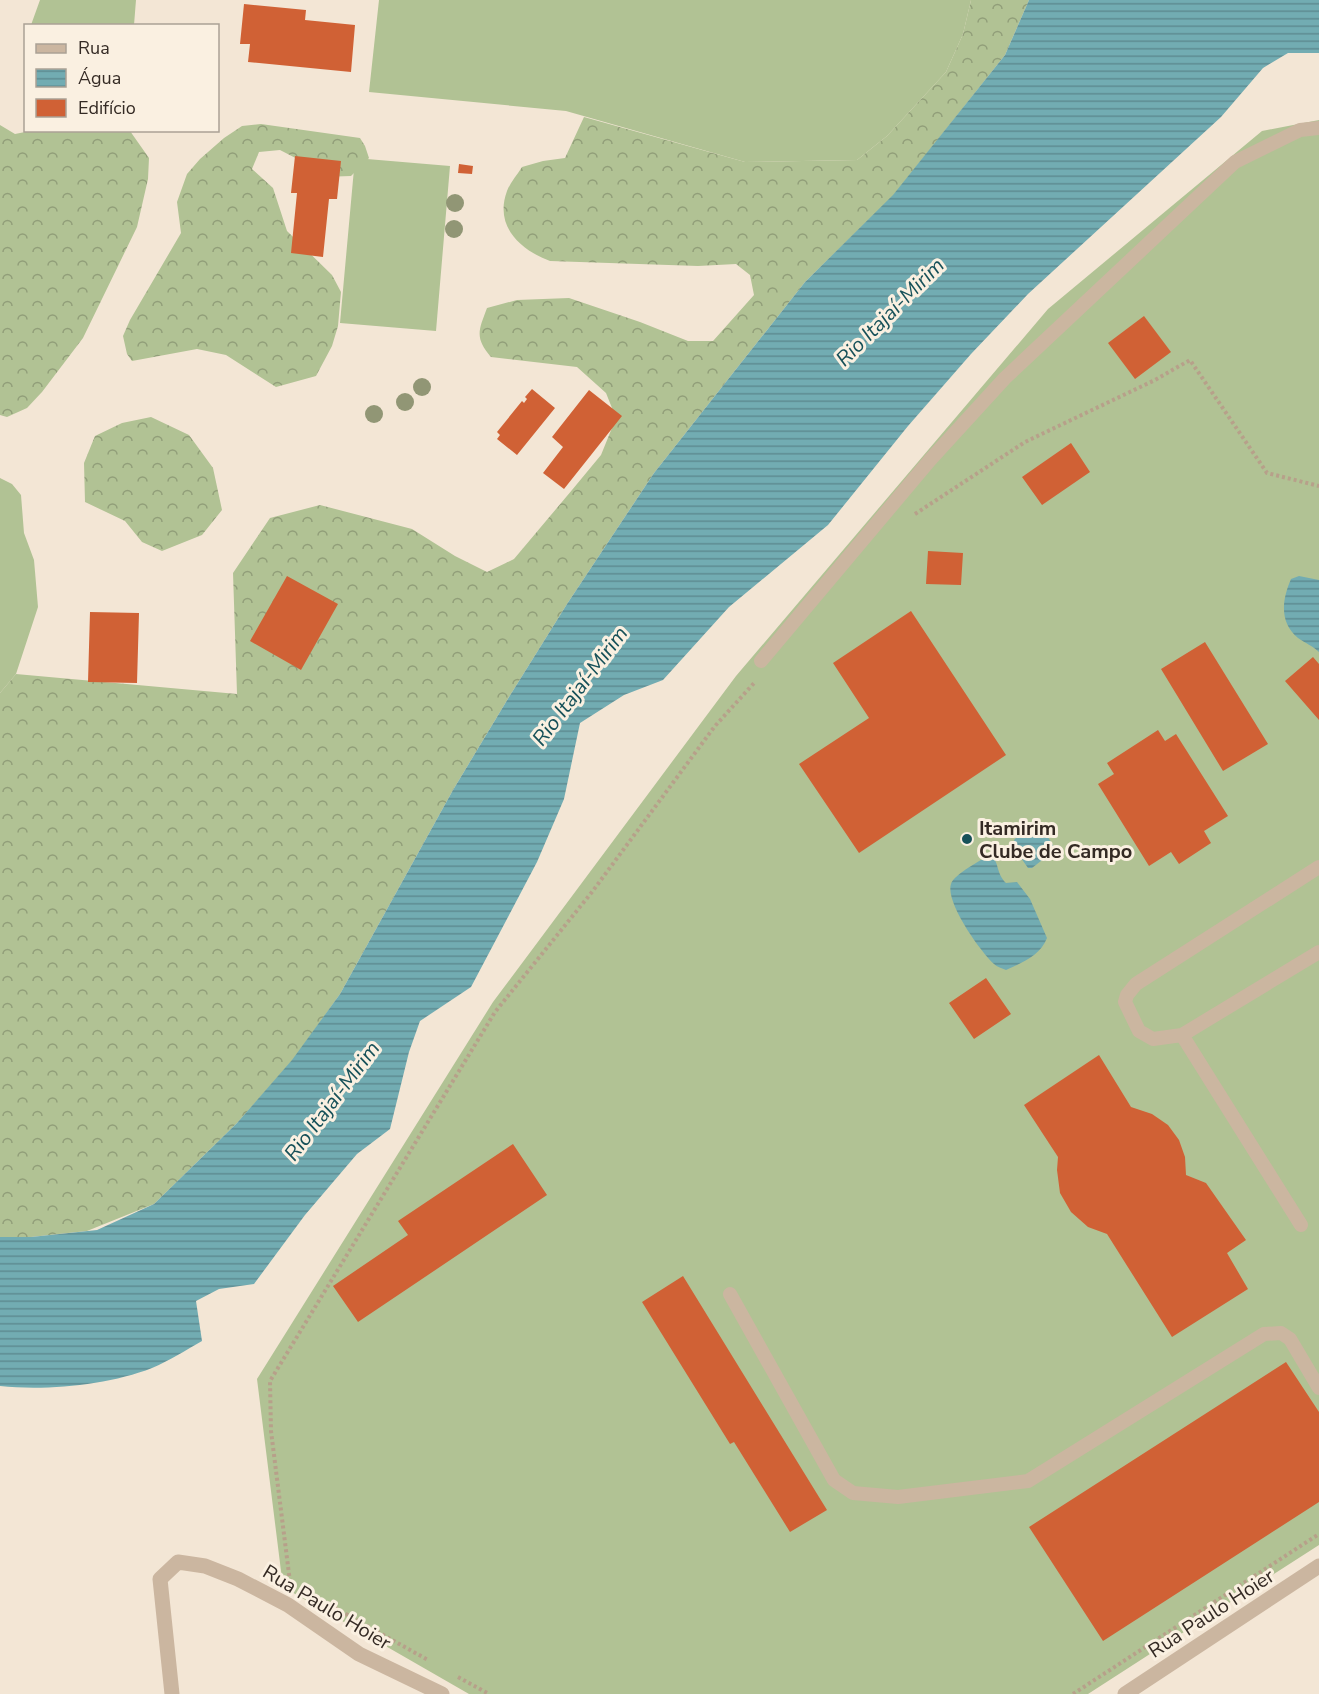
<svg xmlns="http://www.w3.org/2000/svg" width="1319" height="1694" font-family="'Nunito Sans',sans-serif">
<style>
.grass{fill:#b1c294}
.forest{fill:url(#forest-crowns)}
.water{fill:url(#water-rules)}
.building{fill:#d06135}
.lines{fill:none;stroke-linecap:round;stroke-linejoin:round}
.path{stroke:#b7a08a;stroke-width:4;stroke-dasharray:3 3;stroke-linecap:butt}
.lane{stroke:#cbb6a0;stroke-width:14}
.street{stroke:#cbb6a0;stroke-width:15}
.tree{fill:#919675}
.poi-dot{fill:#175159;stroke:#faf0e1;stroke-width:2}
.labels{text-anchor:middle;stroke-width:6;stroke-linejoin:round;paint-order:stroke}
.poi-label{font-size:20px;font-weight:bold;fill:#342a24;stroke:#faf0e1;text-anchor:start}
.street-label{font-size:20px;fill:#342a24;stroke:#faf0e1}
.water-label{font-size:21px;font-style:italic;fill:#175159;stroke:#faf0e1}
</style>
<defs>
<pattern id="forest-crowns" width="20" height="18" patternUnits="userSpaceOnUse" patternTransform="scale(1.5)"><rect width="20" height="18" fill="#b1c294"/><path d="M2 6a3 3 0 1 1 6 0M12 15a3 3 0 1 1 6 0" fill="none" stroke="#919e79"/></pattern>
<pattern id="water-rules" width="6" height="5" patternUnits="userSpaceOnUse" patternTransform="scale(1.5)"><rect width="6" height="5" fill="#72acb2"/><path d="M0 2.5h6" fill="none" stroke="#5e8c91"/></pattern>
</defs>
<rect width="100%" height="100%" fill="#f3e6d5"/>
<path class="grass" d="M40,0h96l-2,25h-103z
M379,0h592l-8,34 -17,38 -59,64 -30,24 -112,2 -179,-51 -197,-19z
M1319,120v1425l-231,149h-619l-186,-107 -26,-208 236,-377 243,-326 312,-367 214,-178z
M355,158l95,8 -14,165 -96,-8z
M0,478l12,6 9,11 3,38 10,27 4,47 -22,67 -16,19z"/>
<path class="forest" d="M971,0h58l-24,55 -112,141 -88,86 -151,191 -87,131 -58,93 -56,93 -113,204 -47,66 -56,63 -83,81 -67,27 -56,6h-31v-544l16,-19 221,20 -4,-121 37,-55 50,-13 92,24 43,27 32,16 27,-13 58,-69 29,-35 15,-37 -10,-25 -29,-26 -86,-10c-17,-20 -12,-27 -4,-49l30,-8 52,-2 71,24 48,19h25l41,-46 -4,-20 -14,-11 -38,2 -148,-5c-30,-11 -56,-35 -43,-70 3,-8 10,-16 15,-24l21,-6 22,-3 19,-41 161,45 112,-2 30,-24 59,-64 17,-38z
M261,124l99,14 5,8 4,12 -18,18 -29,1 -13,-12 -29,-15 -21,2 -7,17 21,19 14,43 45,44 9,17 -3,34 -6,20 -16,30 -40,11 -50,-32 -29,-6 -65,12 -5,-7 -4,-18 7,-16 51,-87 -4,-31 10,-28 13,-15 24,-21 18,-12z
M0,125l15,9 20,-4 95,1 19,27 -1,21 -11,48 -54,111 -41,54 -15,16 -20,9 -7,-2z
M151,417l38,18 24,33 9,42 -20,25 -40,16 -20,-9 -17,-21 -40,-19 -1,-39 11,-27 27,-13z"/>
<path class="water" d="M1029,0h290v53h-31l-25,15 -42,49 -193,177 -57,60 -63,72 -80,99 -99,82 -66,73 -39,15 -44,28 -16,76 -27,63 -66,125 -51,34 -11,31 -19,77 -33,25 -52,61 -51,69 -35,5 -23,12 6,40c-16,9 -33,20 -50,27 -43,17 -106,23 -152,18v-149h31l66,-7 57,-26 83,-81 55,-63 48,-66 113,-204 56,-93 58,-93 87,-131 151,-191 88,-87 112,-140z
M1299,576l20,4v72c-6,-6 -14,-9 -21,-14 -19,-16 -16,-38 -7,-59z
M1034,826c9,3 18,15 21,24l-23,18h-4l-7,-10 -7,-18 5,-5z
M991,854c9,11 5,19 15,29l11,-1 13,17 17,39c-7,18 -24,24 -41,32 -4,-2 -9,-3 -12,-6 -14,-13 -49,-62 -43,-80 3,-10 31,-24 40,-30z"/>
<path class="building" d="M244,4l62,6 -1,10 50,5 -4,47 -103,-10 2,-18h-10z
M295,156l46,5 -4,38h-8l-6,58 -32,-4 6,-60h-6z
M459,164l14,2 -1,8 -14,-1z
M1144,316l27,36 -36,27 -27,-36z
M532,389l23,19 -38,47 -20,-16 3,-4 -3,-3 25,-31 2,2 3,-4 -2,-2z
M589,390l33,26 -58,73 -21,-16 20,-26 -11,-10z
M1071,443l19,29 -48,33 -20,-28z
M928,551l35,2 -2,32 -35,-1z
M287,576l51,28 -37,66 -51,-29z
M911,611l95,144 -147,98 -60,-89 70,-46 -36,-55z
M90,612l49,1 -2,70 -49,-1z
M1205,642l63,102 -45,27 -62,-102z
M1313,657l6,7v56l-34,-39z
M1158,730l7,11 11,-7 52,82 -24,15 7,12 -32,21 -8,-12 -22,14 -51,-82 16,-10 -7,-11z
M986,978l25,36 -37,25 -25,-36z
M1099,1055l32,52 21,7 16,11 11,15 6,17 1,18 20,8 40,57 -19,13 21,36 -76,48 -65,-103 -19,-7 -17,-15 -11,-19 -3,-23 1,-13 -34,-52z
M513,1144l34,51 -189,127 -25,-36 75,-51 -10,-14z
M683,1276l144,234 -37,22 -56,-90 -4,2 -88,-142z
M1286,1362l33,50v90l-216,139 -74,-114z"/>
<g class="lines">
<path class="path" d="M915,514l110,-72 130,-62 35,-20 77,113 52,13
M290,1582l-19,-151 -1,-50 225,-369 97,-120 123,-166 40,-44
M335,1608l93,52
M458,1677l31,17
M1073,1694l246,-160"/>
<path class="lane" d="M761,661l169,-201 75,-82 230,-216 65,-32 19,-2
M1319,867l-183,117 -9,11 -2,7 14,29 14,8 29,-4 137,-83
M1182,1035l119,190
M730,1294l104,186 19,13 45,4 130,-16 236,-147 17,-1 9,6 29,49"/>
<path class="street" d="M172,1694l-12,-115 18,-17 27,4 33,13 50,26 71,49 83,40
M1125,1694l194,-128"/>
</g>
<g class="tree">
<circle cx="455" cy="203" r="9"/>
<circle cx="454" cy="229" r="9"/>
<circle cx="422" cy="387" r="9"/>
<circle cx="405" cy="402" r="9"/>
<circle cx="374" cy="414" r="9"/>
</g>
<circle class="poi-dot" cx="967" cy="839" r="6"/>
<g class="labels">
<g class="poi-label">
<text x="979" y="835">Itamirim<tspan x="979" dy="23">Clube de Campo</tspan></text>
</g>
<g class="street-label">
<text transform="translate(327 1607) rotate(31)" y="7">Rua Paulo Hoier</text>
<text transform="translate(1211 1613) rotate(-33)" y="7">Rua Paulo Hoier</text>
</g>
<g class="water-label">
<text transform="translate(890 312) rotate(-45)" y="7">Rio Itajaí-Mirim</text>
<text transform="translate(580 686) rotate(-53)" y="7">Rio Itajaí-Mirim</text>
<text transform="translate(332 1101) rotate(-53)" y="7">Rio Itajaí-Mirim</text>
</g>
</g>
<rect x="24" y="24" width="195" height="108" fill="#faf0e1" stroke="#aba195" stroke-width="1.5"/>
<rect x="36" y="44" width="30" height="9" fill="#cbb6a0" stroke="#aba195" stroke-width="1.5"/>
<text x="78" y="54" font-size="18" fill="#342a24">Rua</text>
<rect x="36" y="69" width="30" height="18" fill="url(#water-rules)" stroke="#aba195" stroke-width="1.5"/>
<text x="78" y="84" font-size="18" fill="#342a24">Água</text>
<rect x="36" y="99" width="30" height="18" fill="#d06135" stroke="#aba195" stroke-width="1.5"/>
<text x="78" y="114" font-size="18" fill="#342a24">Edifício</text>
</svg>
